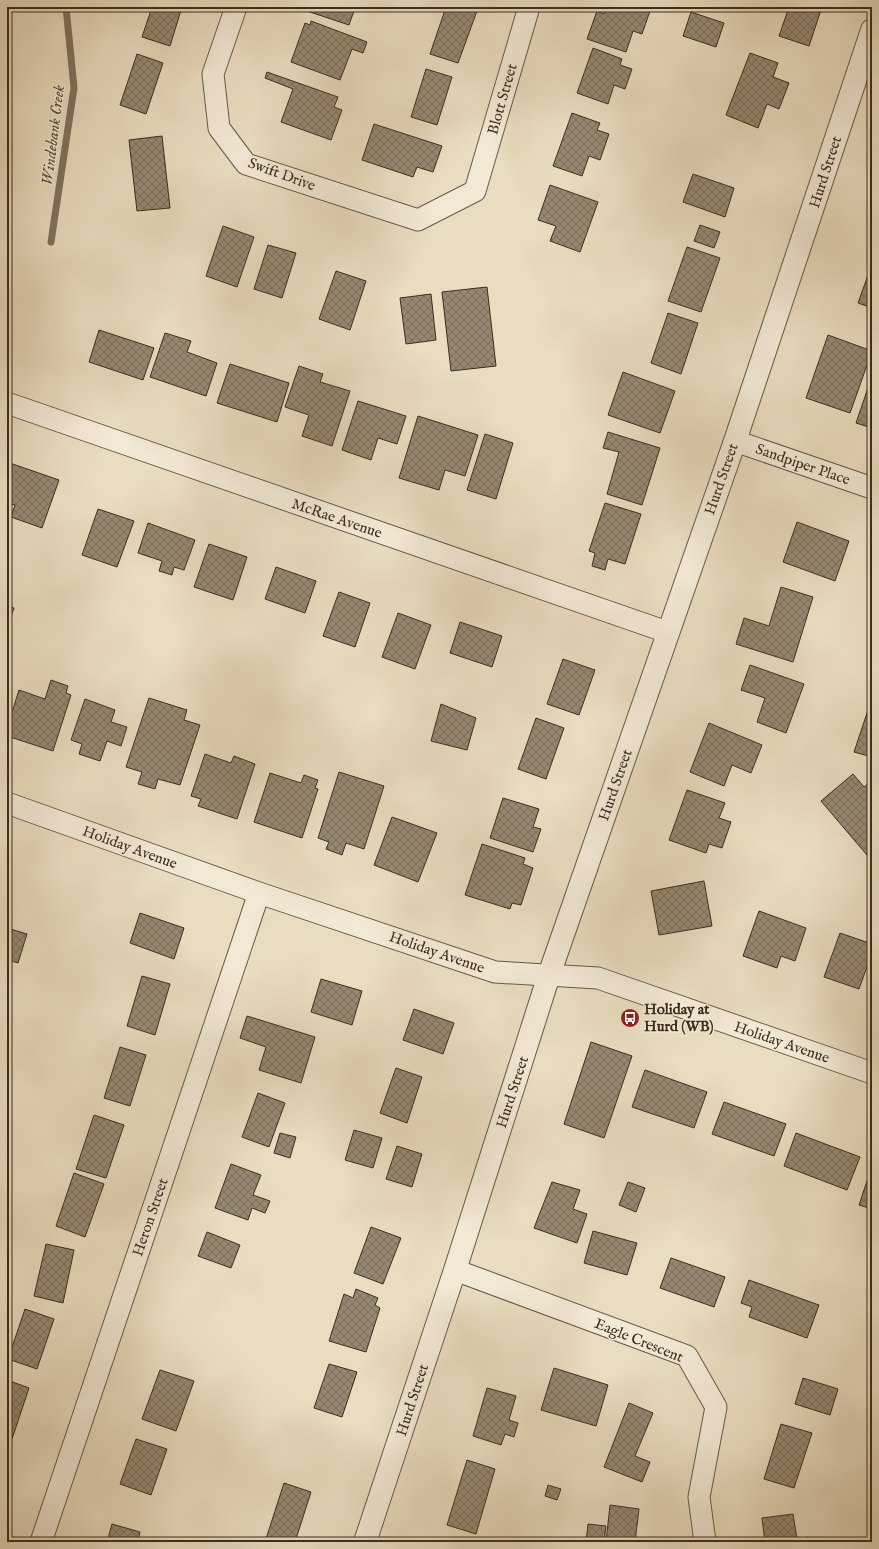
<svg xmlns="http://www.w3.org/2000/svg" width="879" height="1549" font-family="'IM FELL English',serif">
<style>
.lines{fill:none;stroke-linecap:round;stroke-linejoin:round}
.stream{stroke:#80735f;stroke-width:7}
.building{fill:url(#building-cross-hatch);stroke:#3a2e1f}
.minor-casing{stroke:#665a47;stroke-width:23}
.tertiary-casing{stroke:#665a47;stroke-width:24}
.minor{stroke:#f1e8d5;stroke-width:21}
.tertiary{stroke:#f1e8d5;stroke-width:22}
.labels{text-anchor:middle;stroke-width:3;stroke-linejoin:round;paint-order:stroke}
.street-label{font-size:15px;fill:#3a2e1f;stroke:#f1e8d5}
.poi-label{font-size:15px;font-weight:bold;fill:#3a2e1f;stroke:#f1e8d5;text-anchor:start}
.water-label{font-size:16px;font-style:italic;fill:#574b3a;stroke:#f1e8d5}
</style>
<defs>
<pattern id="building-cross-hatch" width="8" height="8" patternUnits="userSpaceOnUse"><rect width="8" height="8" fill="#958872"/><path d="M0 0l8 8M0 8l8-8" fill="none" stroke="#7b705d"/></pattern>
</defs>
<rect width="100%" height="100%" fill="#e9dcbf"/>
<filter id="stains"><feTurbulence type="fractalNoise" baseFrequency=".005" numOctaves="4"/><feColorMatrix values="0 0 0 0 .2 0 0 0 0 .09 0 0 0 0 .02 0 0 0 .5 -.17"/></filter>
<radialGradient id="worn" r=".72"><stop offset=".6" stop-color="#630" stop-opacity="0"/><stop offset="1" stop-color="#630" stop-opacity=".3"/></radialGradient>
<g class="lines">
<path class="stream" d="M51,242l23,-154 -8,-81"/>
</g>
<path class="building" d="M152,7h30l-12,39 -28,-9z
M308,7h58l-1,4 -10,-3 -6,17 -42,-14z
M446,7h19l12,4 -19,52 -28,-9z
M607,7h34v1l9,3 -8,23 -9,-3 -7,21 -39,-13 10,-28 7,3z
M789,7h33l-13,39 -30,-10z
M691,12l33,11 -8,24 -33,-11z
M311,21l56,21 -4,11 -11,-4 -12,31 -49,-18 14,-39 5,2z
M593,48l29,11 -2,6 12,4 -7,20 -11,-4 -6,19 -31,-11z
M750,53l28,10 -5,14 16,6 -10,26 -12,-5 -9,24 -32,-13z
M137,54l26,9 -17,51 -26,-9z
M426,69l26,8 -15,48 -26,-8z
M267,72l71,25 -4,10 8,3 -11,30 -50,-18 12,-33 -28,-11z
M572,113l28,10 -3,7 12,4 -9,26 -11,-4 -7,20 -29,-10z
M374,124l68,22 -9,26 -16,-5 -4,10 -51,-17z
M162,136l8,72 -33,3 -8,-71z
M693,174l41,14 -9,29 -42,-15z
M550,185l48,17 -18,50 -30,-11 6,-15 -18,-6z
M700,225l20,7 -6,16 -20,-7z
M223,226l31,11 -17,50 -31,-11z
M268,245l28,8 -14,45 -28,-9z
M687,247l33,11 -19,54 -33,-11z
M872,264v44l-14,-5z
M336,271l30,10 -16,49 -31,-11z
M487,287l9,79 -45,5 -9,-79z
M431,294l5,46 -30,4 -6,-46z
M668,313l30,10 -17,51 -30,-11z
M872,322v13l-4,-1z
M99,330l55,18 -11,32 -54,-18z
M165,333l26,8 -4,11 30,11 -11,33 -56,-19z
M828,335l44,16 -22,62 -44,-15z
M230,364l59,19 -12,39 -60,-19z
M299,366l24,8 -3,8 30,9 -18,55 -30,-10 7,-21 -24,-8z
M623,372l52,19 -15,42 -52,-18z
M872,376v52l-16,-5z
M358,401l48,15 -9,28 -19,-6 -7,22 -29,-10z
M418,416l60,19 -13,41 -20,-6 -6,20 -40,-12z
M608,432l52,16 -18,57 -35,-11 12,-42 -16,-4z
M485,434l28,9 -17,56 -29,-9z
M7,462l52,18 -17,48 -31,-11 4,-12 -8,-2z
M605,503l36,11 -16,50 -17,-5 -3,11 -13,-4 3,-13 -6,-2z
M98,509l36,12 -17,46 -35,-12z
M797,522l52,19 -14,40 -52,-19z
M148,523l47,17 -11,30 -10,-3 -2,8 -13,-4 3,-10 -24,-8z
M209,544l38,13 -14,43 -39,-13z
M276,567l40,14 -11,32 -40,-14z
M781,587l32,10 -20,65 -57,-18 8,-26 25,8z
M339,592l31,11 -15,44 -32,-11z
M7,606l7,2 -7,19z
M398,613l33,12 -16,44 -33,-12z
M460,622l42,14 -10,31 -42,-14z
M563,659l32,11 -16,45 -32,-11z
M750,665l54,19 -18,49 -29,-11 8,-24 -24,-8z
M51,680l17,6 -2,7 5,2 -18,56 -46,-15v-8l12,-38 26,9z
M149,698l38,12 -3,10 16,5 -20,60 -22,-6 -3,10 -17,-5 4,-12 -16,-5z
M85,699l30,11 -4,12 16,5 -6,19 -14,-5 -7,20 -21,-7 3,-10 -11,-4z
M871,701h1v56l-18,-5z
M441,704l35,14 -9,32 -36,-9z
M536,718l28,10 -18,51 -28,-10z
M709,723l53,22 -11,28 -19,-8 -8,21 -34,-14z
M205,754l26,9 3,-7 21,8 -18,55 -39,-13 3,-7 -10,-3z
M339,772l45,14 -20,63 -18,-6 -4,12 -16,-6 3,-7 -11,-4z
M270,773l31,10 3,-8 14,5 -3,8 3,1 -16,49 -48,-16z
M853,774l11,13 8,-7v81l-51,-60z
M687,790l38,13 -6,15 12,4 -9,26 -13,-4 -3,9 -37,-13z
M503,798l36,11 -6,18 8,2 -8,23 -43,-14z
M392,817l45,16 -19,49 -44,-17z
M482,844l43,14 -2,6 10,4 -12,37 -9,-2 -2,6 -45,-14z
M704,881l8,45 -53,9 -8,-44z
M759,911l47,17 -11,33 -14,-5 -4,12 -34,-12z
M140,913l44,15 -10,31 -44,-16z
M7,928l20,6 -9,29 -10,-3 -1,3z
M840,933l32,11v9l-13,36 -35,-12z
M142,976l28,8 -15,51 -28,-9z
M321,979l41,12 -10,34 -41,-13z
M414,1009l40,14 -11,31 -40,-14z
M247,1016l68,21 -14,46 -42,-13 7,-23 -26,-9z
M591,1042l41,14 -28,82 -40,-14z
M120,1047l26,8 -16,51 -26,-8z
M396,1068l26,9 -15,46 -27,-10z
M645,1070l62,22 -13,36 -62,-21z
M258,1093l27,10 -16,44 -27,-10z
M724,1102l62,22 -12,32 -62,-22z
M94,1115l30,10 -18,53 -30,-9z
M354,1130l28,8 -9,30 -28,-8z
M280,1133l16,4 -6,21 -16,-5z
M796,1133l64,24 -13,33 -63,-24z
M397,1146l25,8 -10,33 -26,-8z
M231,1164l30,11 -8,20 17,6 -5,12 -13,-5 -4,12 -33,-12z
M872,1166v43l-13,-4z
M74,1173l30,11 -19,53 -29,-11z
M552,1182l28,8 -7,19 14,5 -10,29 -43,-15z
M628,1182l17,6 -9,24 -17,-7z
M371,1227l30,11 -18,46 -29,-11z
M593,1231l44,12 -10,32 -43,-12z
M207,1232l33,13 -9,23 -33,-12z
M46,1244l28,6 -11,53 -29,-7z
M671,1258l54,19 -11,30 -54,-19z
M749,1280l70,25 -12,33 -58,-21 3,-10 -11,-4z
M356,1289l22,9 -3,7 5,3 -14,44 -37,-11 15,-47 9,4z
M25,1309l29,10 -17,50 -29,-10z
M329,1364l28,8 -15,45 -28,-9z
M554,1368l54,17 -12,41 -55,-16z
M160,1370l34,11 -18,50 -34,-12z
M803,1378l35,11 -8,26 -35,-11z
M7,1380l22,8 -17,51 -5,-1z
M487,1388l29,8 -7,24 9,3 -4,14 -9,-3 -4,11 -28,-9z
M629,1403l24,10 -18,43 15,6 -8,20 -38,-15z
M781,1424l31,9 -18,55 -30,-9z
M136,1439l31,10 -16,46 -31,-11z
M467,1460l28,9 -19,65 -29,-9z
M284,1483l27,9 -16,50h-30z
M548,1485l13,4 -4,11 -12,-4z
M610,1505l29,4 -4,33h-29z
M793,1514l4,25 11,-2v5h-43l-3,-24z
M112,1524l28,8 -2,10h-31z
M588,1524l18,2 -2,16h-18z"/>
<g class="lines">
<defs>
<path id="minor" d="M236,7l-23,67 6,54 27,36 172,56 57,-29 54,-184
M7,403l660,229
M735,441l137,47
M7,803l252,90 236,79 103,6 274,95
M455,1270l232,86 29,51 -17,90 6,45
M41,1542l218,-649"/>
<path id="tertiary" d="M365,1542l90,-272 94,-295 186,-534 137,-411"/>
</defs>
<use href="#minor" class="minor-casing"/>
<use href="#tertiary" class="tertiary-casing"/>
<use href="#minor" class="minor"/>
<use href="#tertiary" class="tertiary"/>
</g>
<defs>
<symbol id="bus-disc" viewBox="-11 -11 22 22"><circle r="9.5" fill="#8f2418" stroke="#f1e8d5"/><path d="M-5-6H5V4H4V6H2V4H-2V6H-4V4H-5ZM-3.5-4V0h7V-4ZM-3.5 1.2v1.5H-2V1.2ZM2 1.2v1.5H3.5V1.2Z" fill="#fff"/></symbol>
</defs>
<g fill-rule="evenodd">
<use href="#bus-disc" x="619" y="1007" width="22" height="22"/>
</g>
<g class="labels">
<g class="street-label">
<text transform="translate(502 99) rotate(-74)" y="5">Blott Street</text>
<text transform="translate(825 172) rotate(-72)" y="5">Hurd Street</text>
<text transform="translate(282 174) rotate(20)" y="5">Swift Drive</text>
<text transform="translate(803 464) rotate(19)" y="5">Sandpiper Place</text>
<text transform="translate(721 479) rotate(-71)" y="5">Hurd Street</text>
<text transform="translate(337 518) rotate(19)" y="5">McRae Avenue</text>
<text transform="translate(615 785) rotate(-71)" y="5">Hurd Street</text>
<text transform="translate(130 847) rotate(20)" y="5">Holiday Avenue</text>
<text transform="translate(437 952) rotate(19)" y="5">Holiday Avenue</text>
<text transform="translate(782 1042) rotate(19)" y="5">Holiday Avenue</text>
<text transform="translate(512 1092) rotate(-72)" y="5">Hurd Street</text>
<text transform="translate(150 1217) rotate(-71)" y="5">Heron Street</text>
<text transform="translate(639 1340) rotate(22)" y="5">Eagle Crescent</text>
<text transform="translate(412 1400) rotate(-72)" y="5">Hurd Street</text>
</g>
<g class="poi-label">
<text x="644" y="1014">Holiday at<tspan x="644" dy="17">Hurd (WB)</tspan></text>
</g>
<g class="water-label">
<text transform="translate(52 135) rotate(-83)" y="6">Windebank Creek</text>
</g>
</g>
<rect width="879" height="1549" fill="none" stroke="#e9dcbf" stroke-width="24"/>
<rect x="8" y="8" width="863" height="1533" fill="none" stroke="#3a2e1f" stroke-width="2"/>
<rect x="12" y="12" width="855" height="1525" fill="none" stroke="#3a2e1f"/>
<rect width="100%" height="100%" filter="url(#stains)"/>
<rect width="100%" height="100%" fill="url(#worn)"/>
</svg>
